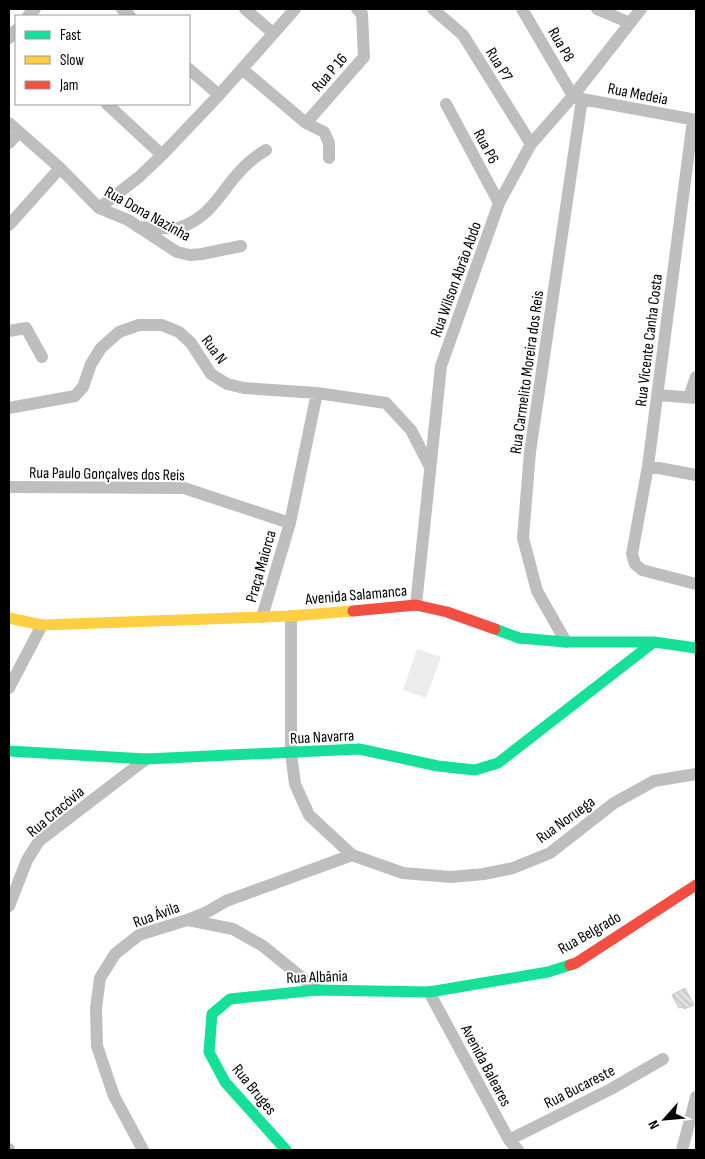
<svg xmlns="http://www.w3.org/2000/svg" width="705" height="1159" font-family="'Sofia Sans Condensed',sans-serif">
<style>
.green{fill:#ececec}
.building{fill:url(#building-back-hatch);stroke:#c7c7c7}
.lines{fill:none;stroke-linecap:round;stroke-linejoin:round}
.street{stroke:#bebebe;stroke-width:12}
.fast{stroke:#16e098;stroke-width:11}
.slow{stroke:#ffcf43;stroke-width:11}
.jam{stroke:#f24e42;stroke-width:11}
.labels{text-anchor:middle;stroke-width:4;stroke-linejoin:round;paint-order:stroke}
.street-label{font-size:16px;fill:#000;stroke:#fff}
</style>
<defs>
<pattern id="building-back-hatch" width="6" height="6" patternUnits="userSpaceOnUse" patternTransform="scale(1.25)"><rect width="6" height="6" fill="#dfdfdf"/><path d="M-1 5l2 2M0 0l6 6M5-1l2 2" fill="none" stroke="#bebebe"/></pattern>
</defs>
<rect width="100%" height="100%" fill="#fff"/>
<path class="green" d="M417,649l24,8 -15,41 -23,-8z"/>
<path class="building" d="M685,988l9,17 -10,4 -1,-2 -4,1 -7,-13z"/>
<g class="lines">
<path class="street" d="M122,9l8,7
M245,9l28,24
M433,9l30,26 68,109
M522,9l51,87 9,3 114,21
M597,9l33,14
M28,16l7,-7
M9,38l7,-8
M189,69l30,26
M242,69l64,54 18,9 5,11v15
M107,104l55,51
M446,104l53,99
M693,120l-45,346 -16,88 3,10 7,6 54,14
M9,123l51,45 39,40 29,12 49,32 13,3 12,-1 39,-8
M306,123l58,-66 -2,-43 -5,-5
M9,143l10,-11
M99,208l40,-31 23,-22 57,-60 76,-86
M9,225l51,-57
M138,227c10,0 35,3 43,0 26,-9 37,-29 53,-49 9,-11 20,-21 32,-28
M9,331l17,-3 16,29
M658,395l38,3
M689,397l7,-20
M9,408l66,-12 8,-9 8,-23 10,-16 18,-16 20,-7h23l17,7 12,11 20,31 16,10 17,4 73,5 69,10 25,27 19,37
M648,466l48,9
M9,487l175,1 106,35
M416,605l25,-239 58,-163 32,-59 42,-48 68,-87
M291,616v137l4,31 14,31 43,40 51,18 48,4 33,-3 29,-6 37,-15 64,-50 40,-22 42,-7
M262,617l28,-94 27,-130
M566,642l-29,-51 -14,-53 7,-86 52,-353
M9,688l33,-63
M9,906l18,-46 12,-19 107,-82
M188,920l45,9 30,17 54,44
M429,992l80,148 9,10
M509,1140l102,-51 52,-30
M9,1149v1
M143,1150l-29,-54 -17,-50 -1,-38 4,-30 15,-24 24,-19 48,-15 20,-8 19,-11 126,-46
M682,1150l14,-53"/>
<path class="fast" d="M495,629l24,9 47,4h88l42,6
M9,751l137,8 213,-10 79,17 37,4 23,-7 156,-121
M286,1150l-61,-68 -16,-30 3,-38 18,-15 87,-9 112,2 119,-20 22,-7"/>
<path class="slow" d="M9,618l33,7 249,-9 62,-5"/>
<path class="jam" d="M353,611l63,-6 31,7 48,17
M570,965l6,-2 120,-78"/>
</g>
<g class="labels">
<g class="street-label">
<text transform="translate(562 44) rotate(60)" y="6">Rua P8</text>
<text transform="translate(500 64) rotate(58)" y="6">Rua P7</text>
<text transform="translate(329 72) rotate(-49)" y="6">Rua P 16</text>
<text transform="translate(638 93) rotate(11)" y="6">Rua Medeia</text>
<text transform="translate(487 146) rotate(62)" y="6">Rua P6</text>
<text transform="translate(148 213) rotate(29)" y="6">Rua Dona Nazinha</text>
<text transform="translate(455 279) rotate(-70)" y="6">Rua Wilson Abrão Abdo</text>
<text transform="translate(648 340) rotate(-83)" y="6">Rua Vicente Canha Costa</text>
<text transform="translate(215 349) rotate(53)" y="6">Rua N</text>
<text transform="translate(526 372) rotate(-82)" y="6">Rua Carmelito Moreira dos Reis</text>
<text transform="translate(107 473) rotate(1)" y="6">Rua Paulo Gonçalves dos Reis</text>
<text transform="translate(260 566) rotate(-74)" y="6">Praça Maiorca</text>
<text transform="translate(356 594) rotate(-5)" y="6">Avenida Salamanca</text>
<text transform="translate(322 736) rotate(-3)" y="6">Rua Navarra</text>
<text transform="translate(55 811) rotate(-40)" y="6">Rua Cracóvia</text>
<text transform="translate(565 819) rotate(-36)" y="6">Rua Noruega</text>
<text transform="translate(156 914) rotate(-20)" y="6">Rua Ávila</text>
<text transform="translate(589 932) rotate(-30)" y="6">Rua Belgrado</text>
<text transform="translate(317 976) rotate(-2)" y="6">Rua Albânia</text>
<text transform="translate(487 1065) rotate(62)" y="6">Avenida Baleares</text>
<text transform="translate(579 1086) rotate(-27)" y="6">Rua Bucareste</text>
<text transform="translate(255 1089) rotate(51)" y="6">Rua Bruges</text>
</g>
</g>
<rect width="705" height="1159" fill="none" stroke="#000000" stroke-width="20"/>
<rect x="15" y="15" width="175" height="90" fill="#ffffff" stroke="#999999"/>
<rect x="25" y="31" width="25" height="8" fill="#16e098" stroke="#999999"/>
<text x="60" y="40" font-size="15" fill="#000000">Fast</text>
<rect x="25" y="56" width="25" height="8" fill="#ffcf43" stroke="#999999"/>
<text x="60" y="65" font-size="15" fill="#000000">Slow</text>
<rect x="25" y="81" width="25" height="8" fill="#f24e42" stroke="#999999"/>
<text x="60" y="90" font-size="15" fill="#000000">Jam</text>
<g transform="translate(665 1119) rotate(243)" stroke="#ffffff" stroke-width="4" paint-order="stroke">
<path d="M0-4L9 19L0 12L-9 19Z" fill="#000000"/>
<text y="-8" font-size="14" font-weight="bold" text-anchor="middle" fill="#000000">N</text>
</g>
</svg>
